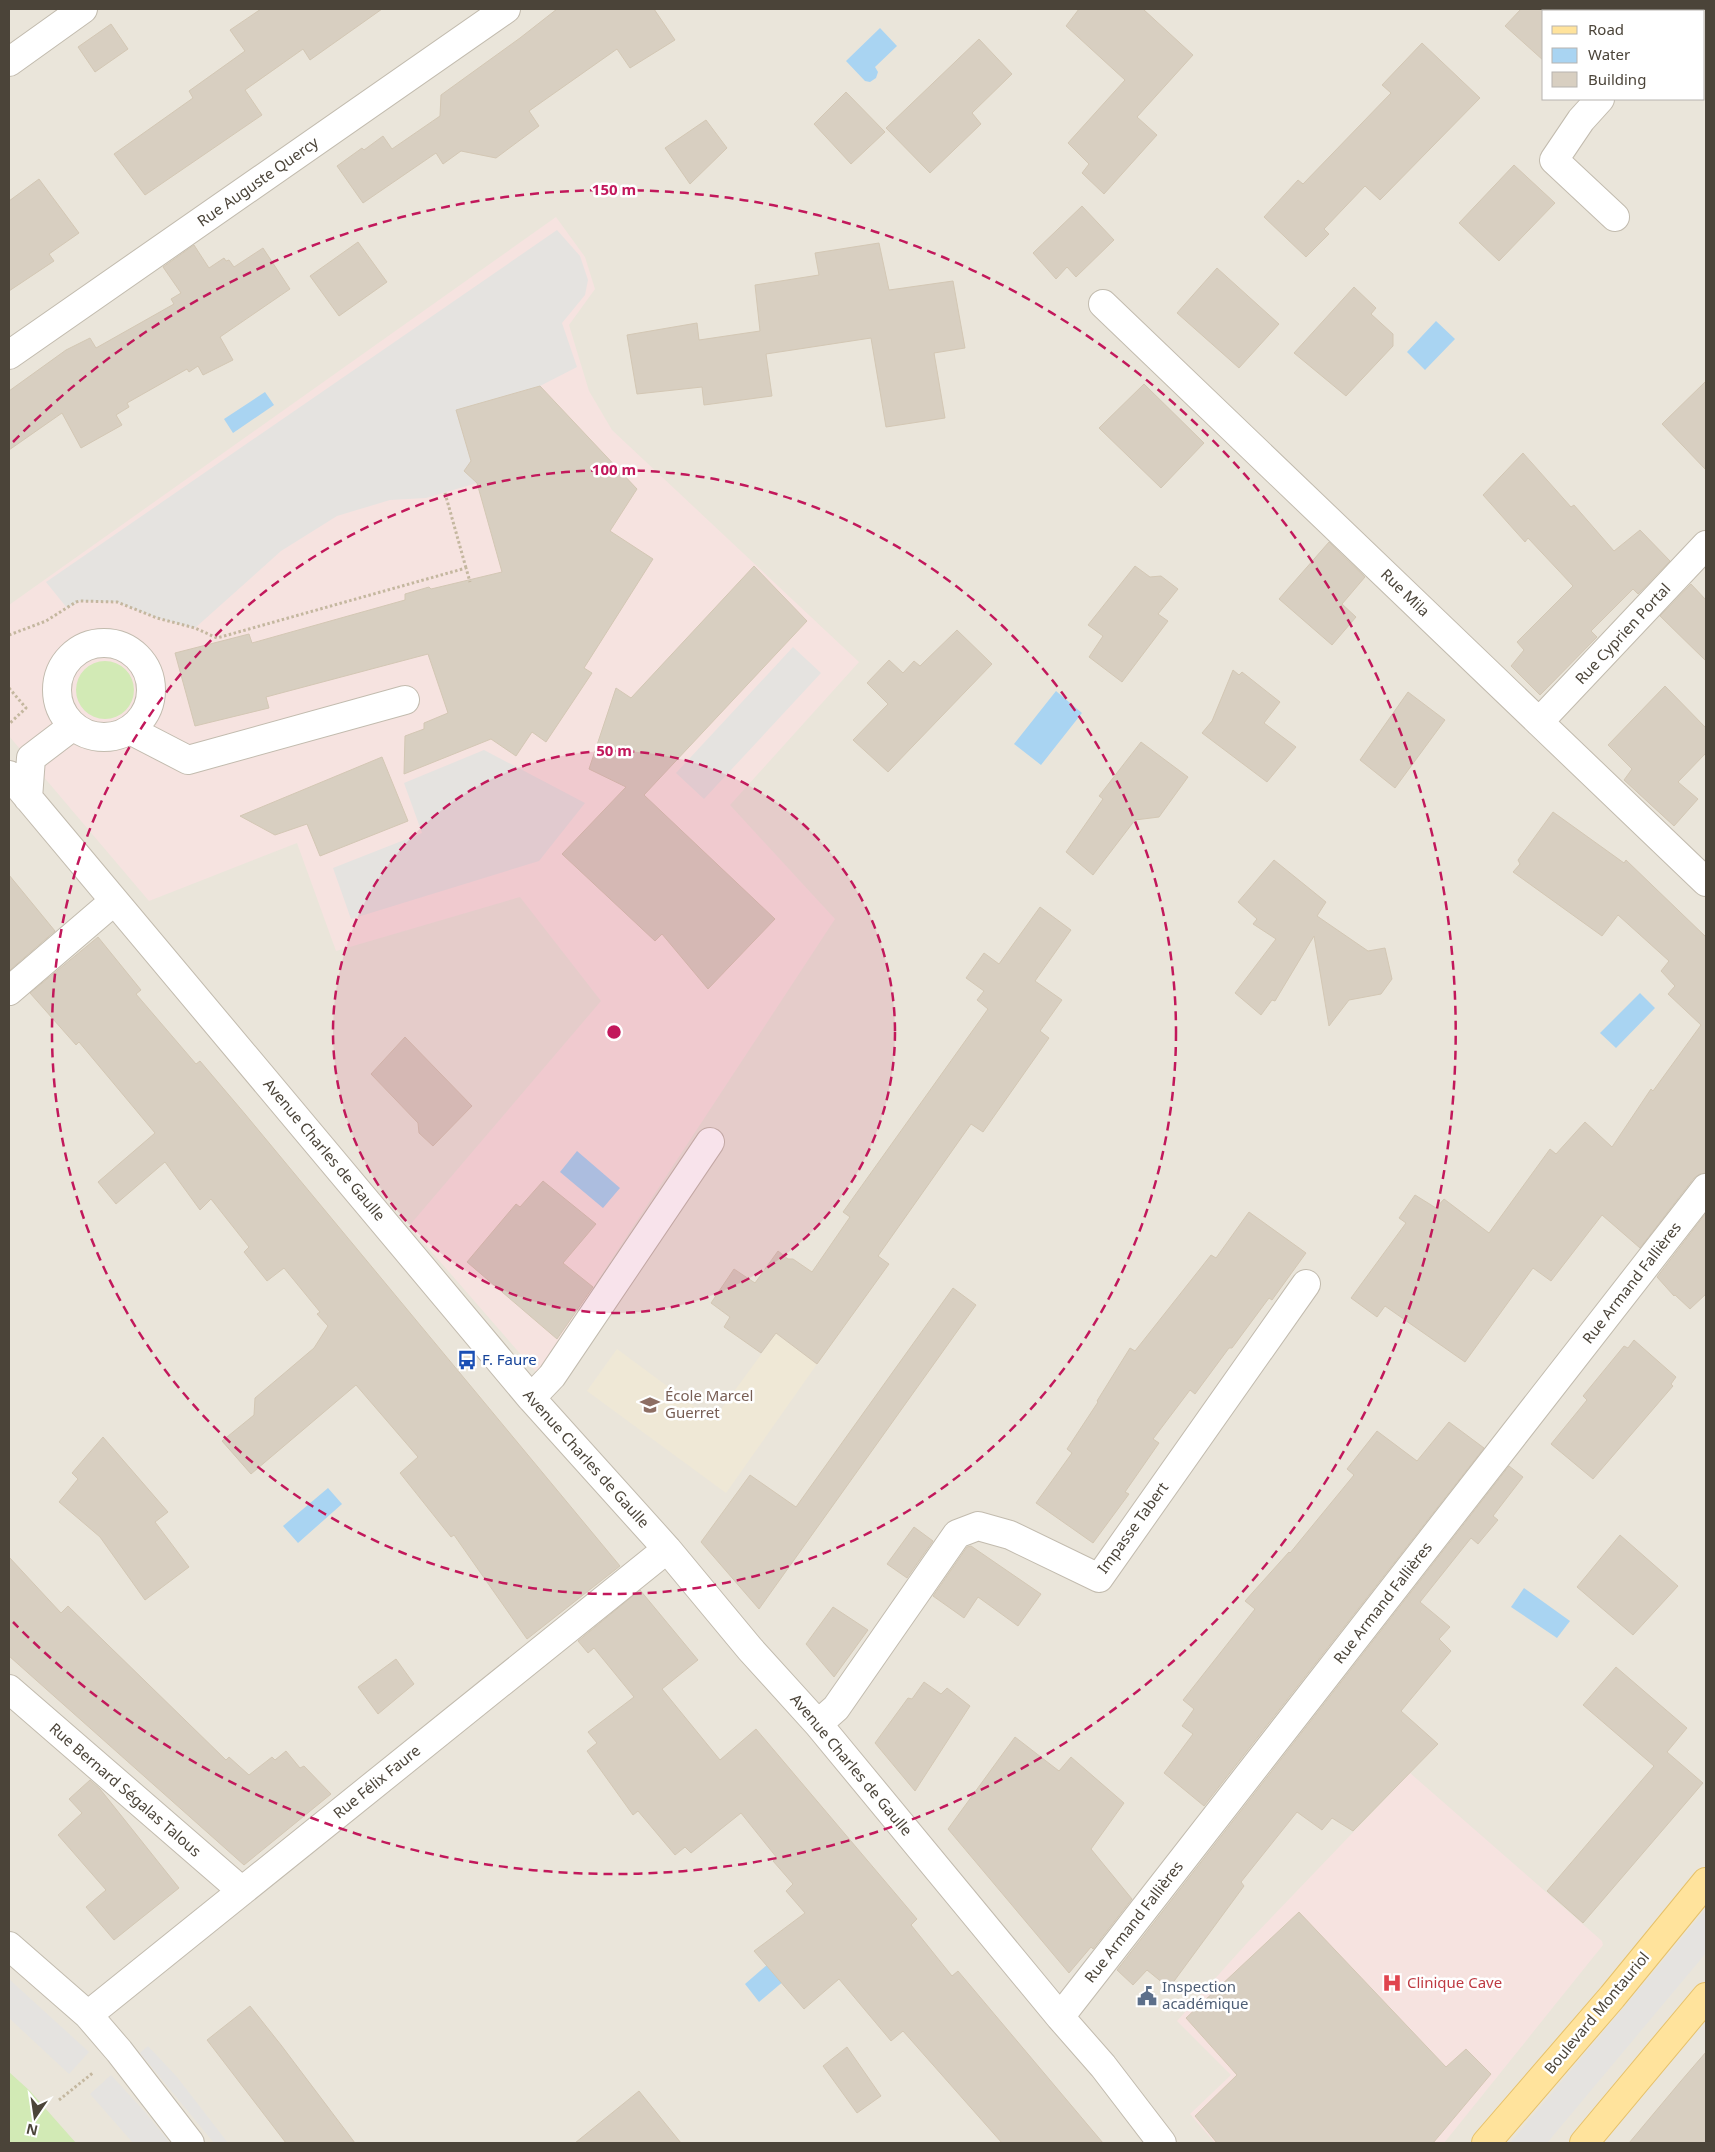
<svg xmlns="http://www.w3.org/2000/svg" width="1715" height="2152" font-family="'Noto Sans',sans-serif">
<style>
.residential{fill:#eae5da;fill-rule:evenodd}
.education{fill:#efe8d6}
.medical{fill:#f6e3e0}
.green{fill:#d2eab5}
.parking{fill:#e5e3e0}
.water{fill:#a9d4f2}
.building{fill:#d8cfc1;stroke:#d3c7b4}
.lines{fill:none;stroke-linecap:round;stroke-linejoin:round}
.minor-casing{stroke:#c2bbae;stroke-width:30}
.major-casing{stroke:#e6c16a;stroke-width:30}
.path{stroke:#c4b79f;stroke-width:3;stroke-dasharray:2.5 2.5;stroke-linecap:butt}
.minor{stroke:#fff;stroke-width:28}
.major{stroke:#ffe39c;stroke-width:28}
.ring{fill:none;stroke:#c2185b;stroke-width:2.5;stroke-dasharray:9 6}
.labels{text-anchor:middle;stroke-width:5;stroke-linejoin:round;paint-order:stroke}
.street-label{font-size:15px;fill:#4b4439;stroke:#fff}
.transit-label{font-size:15px;fill:#164399;stroke:#fff;text-anchor:start}
.education-label{font-size:15px;fill:#785e54;stroke:#fff;text-anchor:start}
.health-label{font-size:15px;fill:#be3a42;stroke:#fff;text-anchor:start}
.service-label{font-size:15px;fill:#4e5e75;stroke:#fff;text-anchor:start}
.centre{fill:#c2185b;stroke:#fff;stroke-width:2.5}
.ring-label{font-size:15px;text-anchor:middle;font-weight:bold;fill:#c2185b;stroke:#fff;stroke-width:5;stroke-linejoin:round;paint-order:stroke}
</style>
<rect width="100%" height="100%" fill="#f6f3ec"/>
<path class="residential" d="M9,9h1697v2134h-1697zM1544,11h160v88h-160z"/>
<path class="education" d="M776,1334l41,30 -91,129 -139,-102 30,-42 96,71z"/>
<path class="medical" d="M556,217l29,40 10,32 -26,36 20,66 23,39 247,232 -129,143 105,114 -298,454 -128,-147 192,-225 -81,-104 -184,54 -39,-108 -148,58 -140,-165v-131z
M1410,1773l192,168 1,4 -159,198h-229l-25,-29 41,-39 -54,-54 70,-78z"/>
<path class="green" d="M76 690a29 29 0 1 1 58 0a29 29 0 1 1-58 0Z
M9,2072l21,19 46,52h-67z"/>
<path class="parking" d="M557,230l23,26 8,24 -3,15 -23,28 15,44 -37,19 -84,24 15,51 -6,10 12,12 -51,15 -36,2 -53,16 -56,35 -86,77 -38,-10 -40,-16 -37,-1 -13,7 -21,-26z
M793,647l28,26 -117,126 -28,-26z
M484,750l101,53 -46,58 -188,58 -18,-51 89,-35 -18,-50z
M1706,1909v44l-159,190h-37z
M9,1979l80,73 -20,22 -60,-56z
M148,2046l29,31 51,66h-14l-74,-90z
M111,2075l34,37 25,31h-37l-43,-49z"/>
<path class="water" d="M880,28l17,18 -22,21 3,5 -2,6 -6,4 -5,-1 -19,-20z
M1436,321l19,18 -30,31 -18,-18z
M265,392l9,13 -41,28 -9,-14z
M1056,691l26,22 -41,52 -27,-21z
M1640,993l15,15 -39,40 -16,-15z
M577,1151l43,37 -17,20 -43,-36z
M328,1488l14,16 -44,39 -15,-17z
M1524,1588l46,33 -13,17 -46,-31z
M783,1951l15,18 -39,33 -14,-18z"/>
<path class="building" d="M261,9h121l-72,51 -7,-11 -58,41 17,25 -117,80 -31,-41 79,-56 -4,-7 56,-40 -15,-21z
M557,9h97l21,31 -45,28 -13,-19 -88,62 10,15 -43,32 -35,-7 -18,13 -7,-11 -73,50 -26,-37 25,-18 2,2 19,-14 9,13 48,-33 1,-21 79,-57z
M1079,9h64l50,46 -56,62 20,18 -53,59 -22,-21 7,-9 -21,-21 57,-63 -59,-54z
M1521,9h23v52l-39,-35z
M111,24l17,25 -33,23 -17,-25z
M979,39l33,35 -40,39 9,11 -51,49 -44,-45z
M1422,43l58,55 -100,102 -15,-14 -41,43 5,5 -23,23 -42,-40 34,-37 5,4 88,-91 -9,-8z
M846,92l39,40 -34,32 -37,-40z
M706,120l21,28 -37,36 -25,-36z
M1514,165l41,38 -56,58 -40,-38z
M39,179l40,54 -30,21 5,7 -45,30v-90z
M1082,206l32,34 -38,37 -9,-10 -11,12 -23,-26z
M358,242l29,40 -48,34 -29,-40z
M879,243l10,47 64,-9 12,67 -31,5 11,65 -59,9 -15,-89 -105,16 6,42 -68,9 -2,-18 -65,7 -10,-59 70,-12 2,17 61,-9 -5,-46 64,-10 -4,-22z
M194,245l15,23 15,-10 2,3 3,-1 5,7 29,-19 27,41 -70,48 13,23 -30,15 -5,-9 -9,6 -2,-3 -60,34 2,4 -13,8 6,10 -41,23 -19,-35 -53,37v-59l57,-41 24,-12 6,10 78,-44 -3,-5 10,-6 -18,-26z
M1217,268l62,56 -40,44 -62,-55z
M1354,287l22,21 -5,6 22,20v12l-47,50 -52,-43z
M1706,381v89l-44,-46z
M1144,384l60,59 -43,45 -62,-60z
M540,386l97,103 -27,42 43,28 -69,109 8,5 -46,69 -14,-10 -16,24 -25,-17 -87,35 1,-38 19,-7v-6l24,-10 -20,-59 -162,43 3,11 -74,18 -20,-73 74,-19 3,9 153,-43v-6l24,-7 2,2 71,-17 -25,-89 -13,-12 7,-10 -15,-51z
M1523,453l48,54 3,-2 40,46 26,-21 30,31 -32,33 -5,-5 -42,42 6,6 -57,58 -29,-29 13,-16 -7,-8 56,-56 -45,-48 -3,4 -42,-47z
M1329,542l36,35 -23,27 14,13 -24,28 -53,-46z
M754,566l53,55 -163,174 131,124 -67,70 -46,-55 -7,7 -93,-87 64,-67 -37,-18 27,-81 15,10z
M1135,566l15,11 11,-1 17,13 -20,25 10,7 -46,61 -33,-25 14,-21 -15,-11z
M1691,584l15,16v61l-46,-45z
M957,630l35,34 -104,108 -35,-32 35,-36 -21,-21 22,-23 14,13 11,-12 6,5z
M1233,670l6,5 3,-3 38,30 -16,21 32,24 -29,35 -65,-49 10,-12z
M1665,686l41,42v25l-28,29 20,17 -24,27 -50,-46 8,-11 -24,-24z
M1408,692l37,28 -50,68 -35,-28z
M1141,742l47,35 -29,40 -24,3 -42,55 -27,-23 37,-53 -4,-3z
M382,757l26,64 -88,35 -13,-32 -32,11 -35,-19z
M1553,812l71,51 2,-3 80,77v236l-6,1 -6,4 -54,70 -38,-33 -51,66 -18,-13 -68,94 -80,-56 -8,11 -26,-19 55,-75 -7,-5 16,-23 21,13 8,-9 45,34 61,-84 6,5 29,-32 27,25 39,-58 2,2 48,-66 -33,-31 7,-8 -14,-15 8,-10 -51,-46 -16,21 -89,-64 7,-8 -2,-4z
M1274,860l52,42 -9,14 51,35 17,-3 7,31 -11,15 -32,6 -20,26 -15,-90 -39,65 -3,-1 -11,15 -26,-22 41,-54 -23,-15 4,-5 -19,-17z
M9,875l46,56 -45,39 -1,-2z
M1040,907l31,23 -36,51 27,19 -22,31 9,7 -66,94 -12,-8 -93,132 11,8 -72,100 -41,-31 -15,20 -37,-26 6,-10 -19,-14 23,-34 21,14 23,-32 10,8h5l19,13 38,-55 -7,-5 145,-203 -11,-9 7,-9 -18,-13 18,-25 15,11z
M98,937l43,53 -5,4 60,70 4,-3 45,53 375,452 -93,73 -73,-104 -3,2 -51,-64 18,-16 -62,-72 -105,89 -29,-33 32,-26 1,-17 59,-50 14,-22 -11,-12 3,-2 -36,-44 -17,13 -23,-29 5,-5 -38,-48 -11,11 -35,-48 -49,42 -18,-22 57,-49 -76,-91 -3,3 -46,-52z
M405,1037l67,69 -39,40 -14,-13 -1,-10 -47,-49z
M543,1181l53,43 -33,39 30,24 -36,52 -90,-77 49,-58 4,3z
M1249,1212l57,41 -34,47 -3,-2 -37,50h-3l-34,46 -5,-4 -37,49 6,4 -34,49 4,2 -36,49 -57,-40 36,-50 -5,-4 31,-47 -1,-1 33,-53 5,3 76,-96 5,3z
M1706,1213v81l-16,15 -15,-14 -1,1 -17,-19z
M953,1288l23,17 -217,304 -58,-67 49,-67 46,32z
M1634,1340l42,37 -5,7 2,2 -80,93 -42,-35 36,-44 -4,-4 41,-50 4,2z
M1449,1422l35,26 -280,358 -40,-33 29,-39 -11,-8 12,-17 -11,-9 72,-91 -10,-8 44,-49 1,1 64,-78 -7,-6 30,-38 40,30z
M103,1437l65,75 -13,10 34,45 -44,33 -45,-63 -41,-35 19,-23 -6,-6z
M1509,1466l14,11 -30,39 5,4 -20,24 -7,-6 -51,64 30,25 -11,12 12,12 -50,60 37,33 -85,87 -21,-13 -10,12 -25,-18 -56,70 3,4 -75,102 -22,-18 -14,15 -16,-15z
M914,1527l19,14 -26,37 -20,-14z
M1620,1535l58,51 -45,49 -56,-48z
M971,1546l70,48 -23,32 -40,-29 -14,21 -31,-22 34,-49z
M9,1557l52,56 7,-7 158,154 3,-3 20,18 23,-18 3,3 11,-9 14,17 4,-2 27,28 -87,71 -235,-209z
M640,1590l58,70 -36,29 58,71 36,-31 161,190 -6,6 41,51 6,-5 145,172h-101l-99,-112 -12,10 -52,-62 -35,30 -50,-58 51,-38 -19,-22 7,-7 -20,-23 4,-3 -36,-45 -50,40 -6,-6 -10,8 -37,-44 -5,4 -46,-64 10,-8 -9,-11 46,-35 -40,-49 -6,5 -10,-12z
M833,1607l35,23 -34,47 -28,-33z
M396,1659l18,25 -36,30 -20,-27z
M1616,1667l71,61 -20,24 36,31 -120,140 -36,-32 107,-125 -71,-61z
M924,1682l17,12 6,-6 23,18 -55,85 -40,-48 33,-45 4,1z
M1015,1737l44,34 12,-14 53,46 -33,46 41,50 -39,50 -2,-2 -22,26 -121,-144z
M90,1780l10,9 79,99 -65,52 -28,-33 20,-17 -48,-55 24,-22 -13,-14z
M1299,1912l147,155 20,-18 25,25 -58,69h-216l-22,-27 42,-41 -51,-57z
M250,2006l31,39 74,98h-69l-79,-103z
M847,2047l34,49 -24,17 -34,-47z
M1706,2052v91h-77l52,-62z
M639,2091l42,52h-106z"/>
<g class="lines">
<defs>
<path id="minor" d="M1682,11l2,-2
M9,62l74,-53
M1600,99l-19,21 -27,40 61,57
M1103,304l603,578
M9,355l497,-346
M57 690a47 47 0 1 1 94 0a47 47 0 1 1-94 0Z
M1539,722l167,-177
M130,730l58,30 217,-60
M9,775l522,623 136,151 83,100 68,75 242,293 43,49 59,77
M28,798l3,-40 42,-32
M9,991l104,-89
M531,1398l21,-22 158,-234
M9,1689l233,202
M818,1724l18,-16 121,-174 21,-8 32,9 89,43 207,-294
M9,1946l79,69 31,36 71,92
M88,2015l579,-466
M1060,2017l646,-829"/>
<path id="major" d="M1486,2143l126,-146 94,-115
M1584,2143l122,-146"/>
</defs>
<use href="#minor" class="minor-casing"/>
<use href="#major" class="major-casing"/>
<path class="path" d="M445,493l21,75
M9,635l37,-14 30,-19 4,-1 37,1 40,16 38,10 22,10 249,-70 4,14
M9,688l17,20 -17,16
M59,2100l35,-28"/>
<use href="#minor" class="minor"/>
<use href="#major" class="major"/>
</g>
<circle cx="614" cy="1032" r="281" fill="#c2185b" fill-opacity=".12"/>
<g class="ring">
<circle cx="614" cy="1032" r="281"/>
<circle cx="614" cy="1032" r="562"/>
<path d="M13 442A842 842 0 1 1 13 1622"/>
</g>
<defs>
<symbol id="bus-bare" viewBox="-9 -9 18 18"><path d="M-5-6H5V4H4V6H2V4H-2V6H-4V4H-5ZM-3.5-4V0h7V-4ZM-3.5 1.2v1.5H-2V1.2ZM2 1.2v1.5H3.5V1.2Z" fill="#1a4fb4" stroke="#fff" stroke-width="2.5" paint-order="stroke"/></symbol>
<symbol id="school-bare" viewBox="-9 -9 18 18"><path d="M0-5L7-2L0 1L-7-2ZM-4 1L0 2.5L4 1V4Q0 6-4 4Z" fill="#8d6e63" stroke="#fff" stroke-width="2.5" paint-order="stroke"/></symbol>
<symbol id="hospital-bare" viewBox="-9 -9 18 18"><path d="M-5-5h3v3.5h4V-5h3V5h-3V1.5h-4V5h-3Z" fill="#e0444e" stroke="#fff" stroke-width="2.5" paint-order="stroke"/></symbol>
<symbol id="civic-bare" viewBox="-9 -9 18 18"><path d="M-.6-6.5H3V-4.5H.6V-3L4-1V1h2V6H-6V1h2V-1L-.6-3ZM-1.2 2.5V6h2.4V2.5Z" fill="#5c6f8a" stroke="#fff" stroke-width="2.5" paint-order="stroke"/></symbol>
</defs>
<g fill-rule="evenodd">
<use href="#bus-bare" x="453" y="1346" width="28" height="28"/>
<use href="#school-bare" x="636" y="1391" width="28" height="28"/>
<use href="#hospital-bare" x="1378" y="1969" width="28" height="28"/>
<use href="#civic-bare" x="1133" y="1982" width="28" height="28"/>
</g>
<g class="labels">
<g class="street-label">
<text transform="translate(258 182) rotate(-35)" y="5">Rue Auguste Quercy</text>
<text transform="translate(1405 593) rotate(44)" y="5">Rue Mila</text>
<text transform="translate(1623 634) rotate(-47)" y="5">Rue Cyprien Portal</text>
<text transform="translate(324 1150) rotate(50)" y="5">Avenue Charles de Gaulle</text>
<text transform="translate(1632 1283) rotate(-52)" y="5">Rue Armand Fallières</text>
<text transform="translate(586 1459) rotate(48)" y="5">Avenue Charles de Gaulle</text>
<text transform="translate(1133 1528) rotate(-54)" y="5">Impasse Tabert</text>
<text transform="translate(1383 1603) rotate(-52)" y="5">Rue Armand Fallières</text>
<text transform="translate(851 1765) rotate(50)" y="5">Avenue Charles de Gaulle</text>
<text transform="translate(377 1782) rotate(-39)" y="5">Rue Félix Faure</text>
<text transform="translate(125 1790) rotate(41)" y="5">Rue Bernard Ségalas Talous</text>
<text transform="translate(1134 1922) rotate(-52)" y="5">Rue Armand Fallières</text>
<text transform="translate(1597 2013) rotate(-50)" y="5">Boulevard Montauriol</text>
</g>
<g class="transit-label">
<text x="482" y="1365">F. Faure</text>
</g>
<g class="education-label">
<text x="665" y="1401">École Marcel<tspan x="665" dy="17">Guerret</tspan></text>
</g>
<g class="health-label">
<text x="1407" y="1988">Clinique Cave</text>
</g>
<g class="service-label">
<text x="1162" y="1992">Inspection<tspan x="1162" dy="17">académique</tspan></text>
</g>
</g>
<circle cx="614" cy="1032" r="8" class="centre"/>
<g class="ring-label">
<text x="614" y="195">150 m</text>
<text x="614" y="475">100 m</text>
<text x="614" y="756">50 m</text>
</g>
<rect width="1715" height="2152" fill="none" stroke="#4b4439" stroke-width="20"/>
<rect x="1542" y="10" width="162" height="90" fill="#ffffff" stroke="#b7b4b0"/>
<rect x="1552" y="26" width="25" height="8" fill="#ffe39c" stroke="#b7b4b0"/>
<text x="1588" y="35" font-size="15" fill="#4b4439">Road</text>
<rect x="1552" y="48" width="25" height="15" fill="#a9d4f2" stroke="#b7b4b0"/>
<text x="1588" y="60" font-size="15" fill="#4b4439">Water</text>
<rect x="1552" y="72" width="25" height="15" fill="#d8cfc1" stroke="#b7b4b0"/>
<text x="1588" y="85" font-size="15" fill="#4b4439">Building</text>
<g transform="translate(35 2117) rotate(193)" stroke="#ffffff" stroke-width="4" paint-order="stroke">
<path d="M0-4L9 19L0 12L-9 19Z" fill="#4b4439"/>
<text y="-8" font-size="14" font-weight="bold" text-anchor="middle" fill="#4b4439">N</text>
</g>
</svg>
